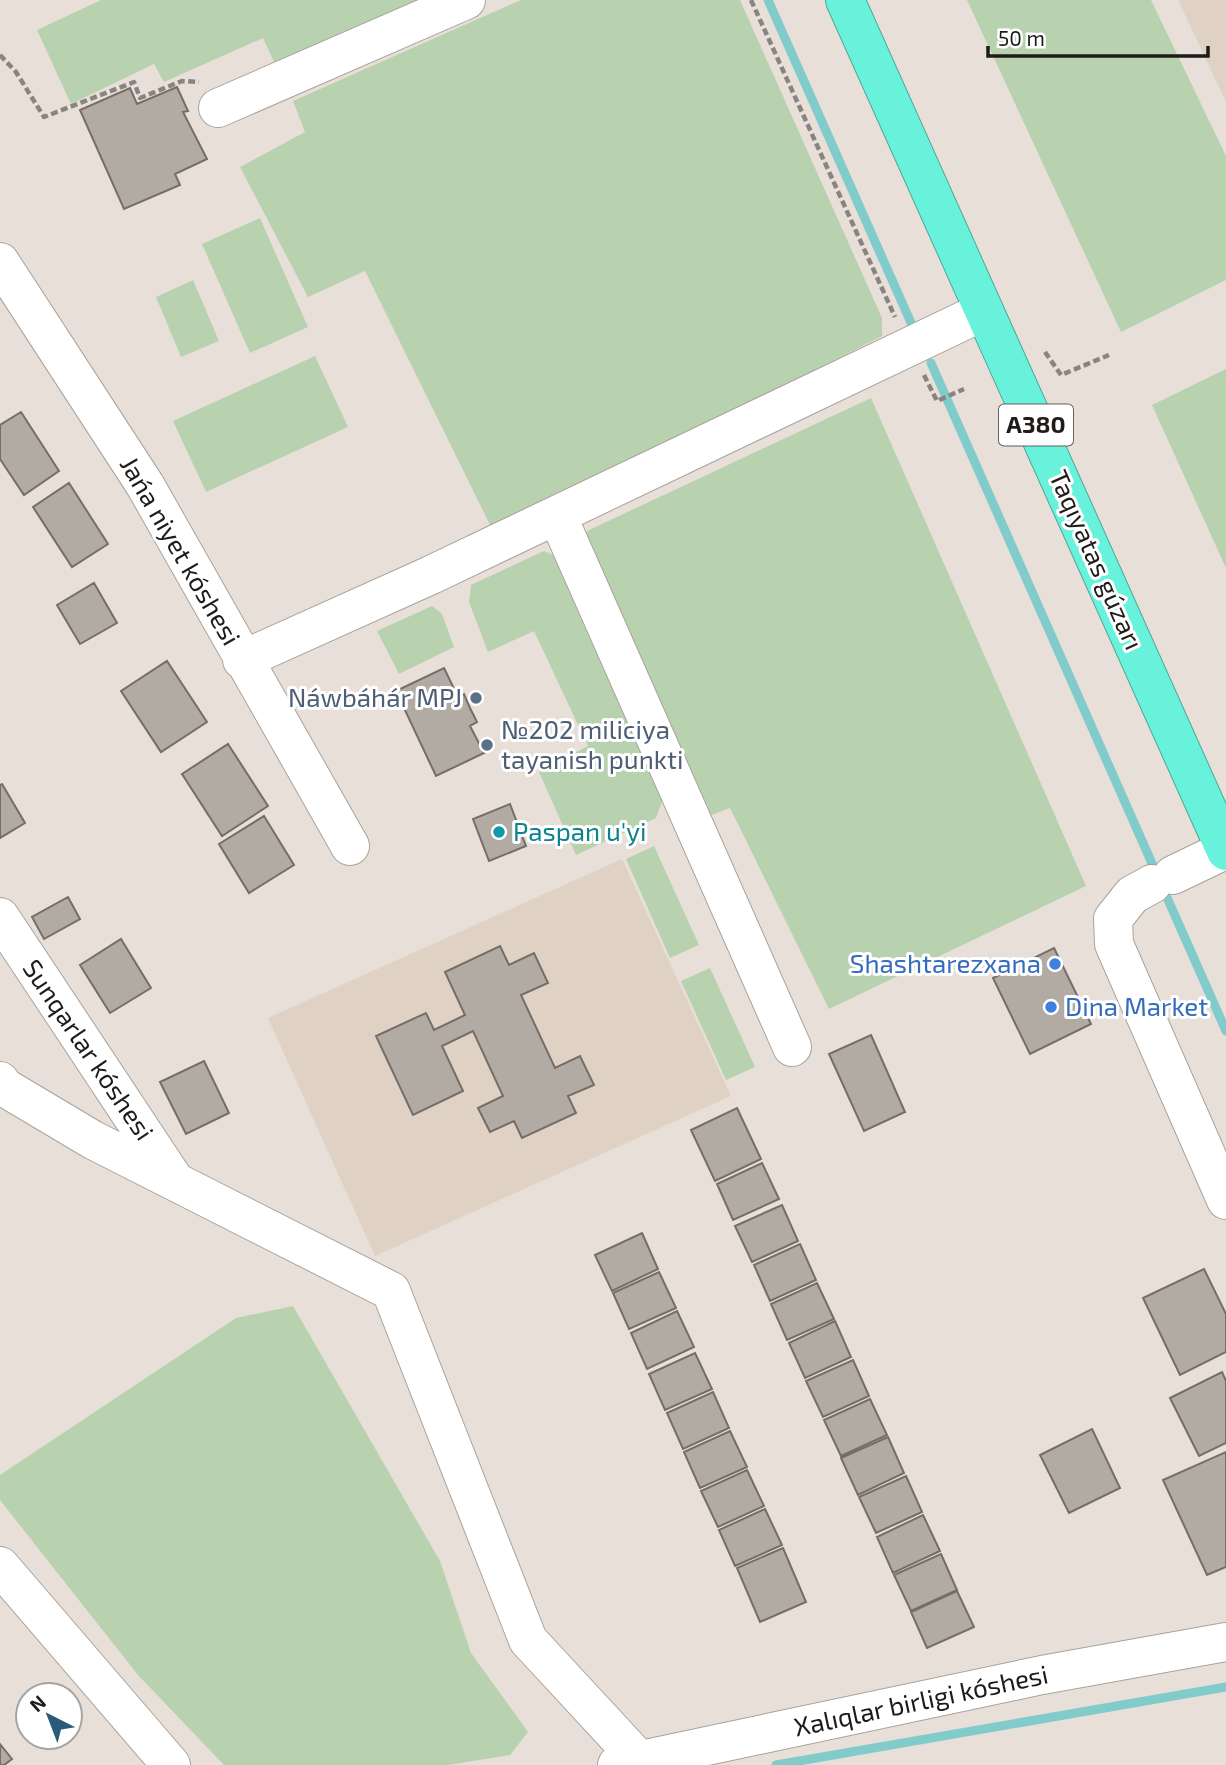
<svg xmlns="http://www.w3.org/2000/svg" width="1226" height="1765" font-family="'Exo 2',sans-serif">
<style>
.built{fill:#dfd2c5}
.green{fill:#b8d2b0}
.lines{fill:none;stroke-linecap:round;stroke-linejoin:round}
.stream{stroke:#81cccb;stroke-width:9}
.building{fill:#b2aba4;stroke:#756e68;stroke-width:2}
.minor-casing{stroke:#a9a29b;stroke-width:40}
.highway-casing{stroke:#4fa797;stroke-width:40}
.path{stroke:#8a8480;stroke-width:4.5;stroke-dasharray:7 3.5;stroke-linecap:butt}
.minor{stroke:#fff;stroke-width:38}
.highway{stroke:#69f2db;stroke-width:38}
.service-dot{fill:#5c6f8a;stroke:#fff;stroke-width:2.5}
.culture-dot{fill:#0f9aa8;stroke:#fff;stroke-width:2.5}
.shop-dot{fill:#3f7fe0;stroke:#fff;stroke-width:2.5}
.labels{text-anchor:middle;stroke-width:6;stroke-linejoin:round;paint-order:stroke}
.shield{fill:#fff;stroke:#625f5e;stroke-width:2}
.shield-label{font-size:24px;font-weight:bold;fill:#1e1b19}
.street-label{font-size:26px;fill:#1e1b19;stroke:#fff}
.service-label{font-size:26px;fill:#4e5e75;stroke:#fff;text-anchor:end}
.culture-label{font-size:26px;fill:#0d838f;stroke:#fff;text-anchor:start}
.shop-label{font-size:26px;fill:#366cbe;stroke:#fff;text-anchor:end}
</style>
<rect width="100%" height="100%" fill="#e7dfd8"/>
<path class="built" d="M1178,0h48v102z
M622,859l109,237 -356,160 -107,-238z"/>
<path class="green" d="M101,0h324l-149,66 -13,-28 -99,44 -10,-18 -83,40 -34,-74z
M521,0h219l142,318v18l-388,197 -129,-262 -57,26 -68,-130 65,-35 -12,-31z
M967,0h184l75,156v124l-105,52z
M260,218l48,109 -58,26 -48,-109z
M193,280l26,61 -38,16 -25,-60z
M315,356l33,71 -142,65 -33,-71z
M1226,369v199l-74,-163z
M871,398l215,488 -257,123 -99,-201 -24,9 -122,-271 3,-15z
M544,551l14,6 106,239 -8,22 -80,37 -37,-83 49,-26 -54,-115 -46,21 -19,-50 2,-17z
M432,606l10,8 12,33 -55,27 -22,-43z
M654,846l45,99 -29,13 -44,-99z
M710,968l45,99 -29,13 -45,-99z
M293,1306l147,255 31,92 57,79 -18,23 -62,10h-224l-86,-90 -138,-175v-25l236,-157z"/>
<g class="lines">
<path class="stream" d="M768,0l144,325
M931,363l295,668
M776,1765l450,-78"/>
</g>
<path class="building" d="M177,87l11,24 -5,1 24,47 -32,15 5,11 -56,24 -44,-99 50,-22 7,16z
M21,412l38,59 -35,24 -24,-36v-34z
M69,483l39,61 -36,23 -39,-60z
M94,583l23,40 -37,21 -23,-39z
M167,661l40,61 -46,30 -40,-61z
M444,668l14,29 6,-3 6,14 7,14 -7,4 14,27 -48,23 -40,-85z
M228,744l40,62 -46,30 -40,-62z
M2,784l23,39 -25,15v-53z
M510,804l16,42 -37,15 -16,-42z
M264,816l30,49 -45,28 -30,-49z
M68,897l12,22 -36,20 -12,-22z
M121,939l30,49 -41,25 -30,-48z
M500,946l9,19 25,-12 14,30 -27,12 34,73 25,-12 14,29 -26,11 8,17 -54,25 -8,-17 -24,11 -12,-24 25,-12 -30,-65 -31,15 21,45 -50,24 -37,-79 50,-23 8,17 31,-15 -20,-43z
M1054,948l37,76 -61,30 -37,-76z
M871,1035l34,77 -41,19 -35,-77z
M204,1061l25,52 -43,21 -26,-52z
M737,1108l24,51 -46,22 -24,-51z
M762,1163l17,36 -46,21 -16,-36z
M782,1205l16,36 -46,21 -17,-36z
M642,1233l16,36 -46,22 -17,-36z
M800,1244l16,36 -46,21 -16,-36z
M1204,1269l22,45v38l-46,23 -37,-77z
M659,1272l17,36 -47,21 -16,-36z
M817,1283l17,36 -47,21 -16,-36z
M677,1311l17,36 -47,22 -16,-36z
M835,1321l16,36 -46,21 -16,-35z
M695,1353l17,36 -47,21 -16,-36z
M853,1360l16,36 -46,21 -17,-36z
M1222,1372l4,9v62l-27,13 -29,-58z
M713,1392l16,36 -46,21 -16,-36z
M870,1399l17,36 -46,21 -17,-36z
M1092,1429l28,59 -51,25 -29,-58z
M730,1431l17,36 -47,21 -16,-36z
M888,1437l16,36 -46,22 -17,-37z
M1226,1452v115l-19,8 -44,-95z
M747,1470l17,36 -46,21 -17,-36z
M906,1476l16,36 -46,21 -17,-36z
M765,1509l17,36 -47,21 -16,-36z
M923,1515l17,36 -47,22 -16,-36z
M783,1548l23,54 -46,20 -23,-54z
M941,1554l16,36 -46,21 -17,-36z
M957,1591l17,36 -47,21 -16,-36z
M0,1744l12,15 -8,6h-4z"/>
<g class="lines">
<defs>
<path id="minor" d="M218,108l248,-108
M0,262l145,223 205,361
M557,515l235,532
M242,660l189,-85 553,-264
M1173,875l52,-25
M1152,884l-20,11 -19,24 1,25 112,256
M0,917l175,264
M0,1081l4,6 89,53 298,151 137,349 112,121
M0,1566l171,199
M617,1765l425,-90 184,-33"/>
<path id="highway" d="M845,0l381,851"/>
</defs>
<use href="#minor" class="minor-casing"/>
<use href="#highway" class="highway-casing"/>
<path class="path" d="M751,0l144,317
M0,55l16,17 28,45 90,-35 6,16 42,-17 17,1
M1045,352l16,23 48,-20
M924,375l13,26 27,-12"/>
<use href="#minor" class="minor"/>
<use href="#highway" class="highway"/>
</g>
<g class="service-dot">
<circle cx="476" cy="698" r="7"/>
<circle cx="487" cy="745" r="7"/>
</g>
<circle class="culture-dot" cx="499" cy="832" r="7"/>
<g class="shop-dot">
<circle cx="1055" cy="964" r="7"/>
<circle cx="1051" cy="1007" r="7"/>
</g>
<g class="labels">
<rect class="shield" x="999" y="404.5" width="74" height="41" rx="5"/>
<g class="shield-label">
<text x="1036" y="433">A380</text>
</g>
<g class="street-label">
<text transform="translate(180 551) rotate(60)" y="9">Jańa niyet kóshesi</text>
<text transform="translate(1096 560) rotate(66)" y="9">Taqıyatas gúzarı</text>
<text transform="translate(88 1050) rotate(56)" y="9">Sunqarlar kóshesi</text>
<text transform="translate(921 1701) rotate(-12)" y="9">Xalıqlar birligi kóshesi</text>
</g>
<g class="service-label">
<text x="462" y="707">Náwbáhár MPJ</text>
<text x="501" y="739" text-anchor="start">№202 miliciya<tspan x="501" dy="30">tayanish punkti</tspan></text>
</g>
<g class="culture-label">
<text x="513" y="841">Paspan u'yi</text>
</g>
<g class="shop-label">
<text x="1041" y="973">Shashtarezxana</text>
<text x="1065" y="1016" text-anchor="start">Dina Market</text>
</g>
</g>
<g transform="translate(49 1716) rotate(318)"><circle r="33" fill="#ffffff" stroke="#a5a4a3" stroke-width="2"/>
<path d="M0-5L12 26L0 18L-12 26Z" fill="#2c5a7a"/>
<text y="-10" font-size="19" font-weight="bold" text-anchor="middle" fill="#1e1b19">N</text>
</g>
<path d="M988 46v10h220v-10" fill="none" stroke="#1e1b19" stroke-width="3.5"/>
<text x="998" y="46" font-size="21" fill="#1e1b19" stroke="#ffffff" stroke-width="5" paint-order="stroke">50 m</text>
</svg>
